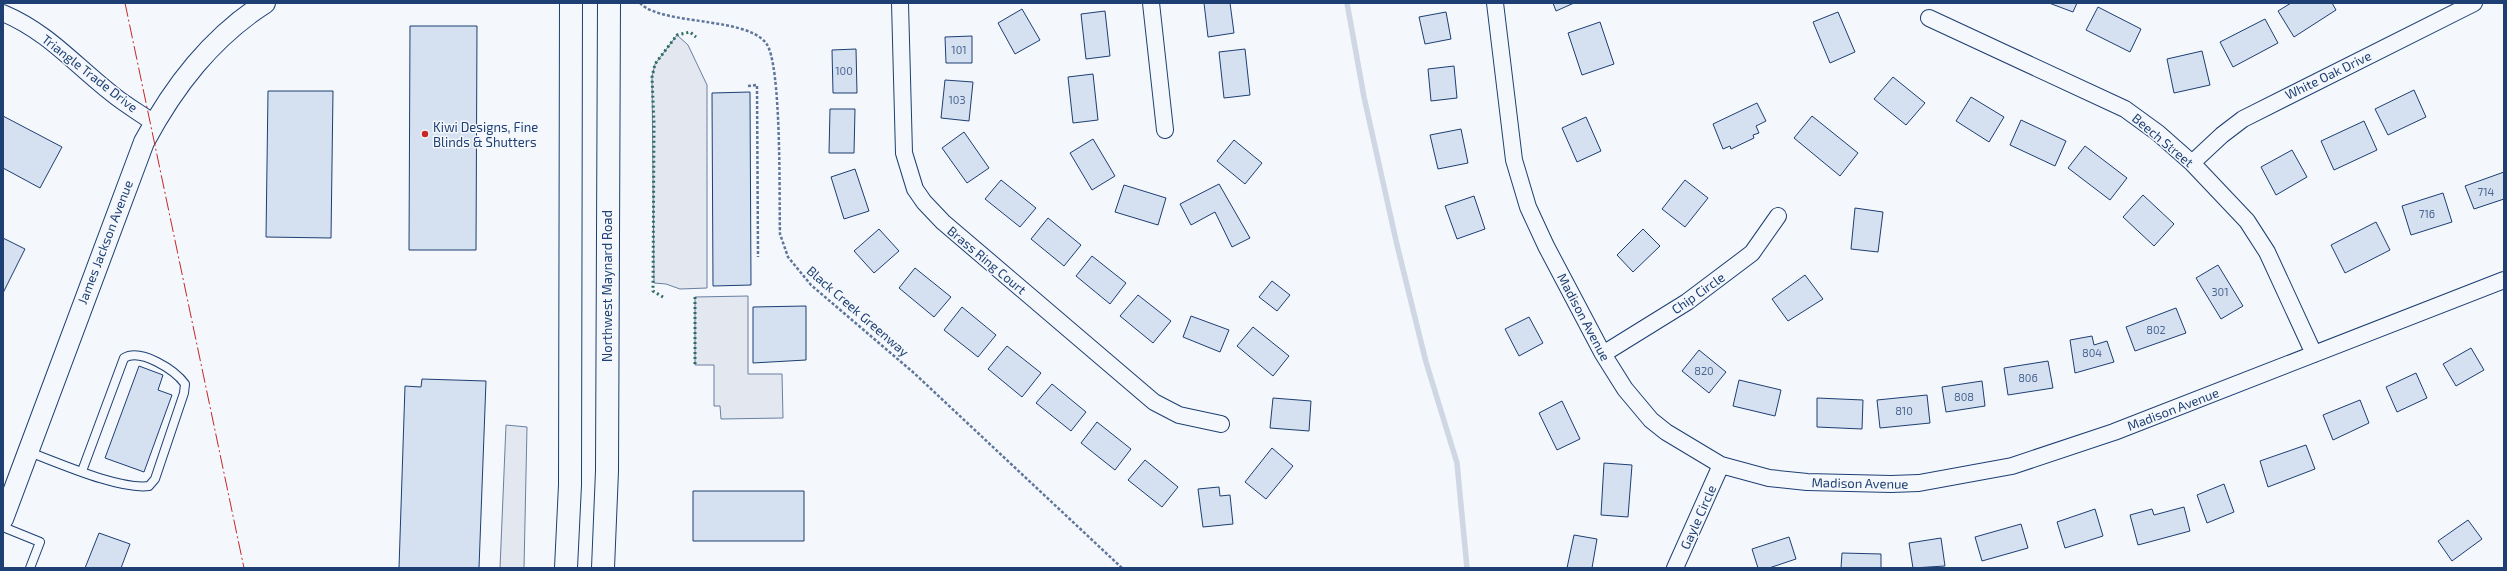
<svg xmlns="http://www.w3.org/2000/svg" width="2507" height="571" font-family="'Exo 2',sans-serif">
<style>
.parking{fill:#e3e8f0;stroke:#687fa3}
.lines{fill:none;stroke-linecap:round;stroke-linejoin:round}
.stream{stroke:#cfd7e4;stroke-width:5.5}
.building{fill:#d5e0f0;stroke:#1d3f73}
.service-casing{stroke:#1d3f73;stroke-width:10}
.minor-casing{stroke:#1d3f73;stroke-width:18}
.tertiary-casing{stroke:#1d3f73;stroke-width:22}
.primary-casing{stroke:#1d3f73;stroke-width:24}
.path{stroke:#5e769c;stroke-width:2.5;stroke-dasharray:3 2;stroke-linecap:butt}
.service{stroke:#f4f7fb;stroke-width:8}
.minor{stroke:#f4f7fb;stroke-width:16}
.tertiary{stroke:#f4f7fb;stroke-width:20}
.primary{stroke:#f4f7fb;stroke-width:22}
.hedge{stroke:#2c6c60;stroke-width:3;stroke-dasharray:2 3;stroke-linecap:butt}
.power{stroke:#c62828;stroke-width:1;stroke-dasharray:14 3 2 3;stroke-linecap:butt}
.poi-dot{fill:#c62828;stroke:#f4f7fb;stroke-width:1.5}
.labels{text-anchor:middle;stroke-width:3;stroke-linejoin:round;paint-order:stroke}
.number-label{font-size:11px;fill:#4b6792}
.street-label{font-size:13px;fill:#1d3f73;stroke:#f4f7fb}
.poi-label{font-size:13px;fill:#1d3f73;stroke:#f4f7fb;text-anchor:start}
</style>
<rect width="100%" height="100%" fill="#f4f7fb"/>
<path class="parking" d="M677,35l11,10 19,40v203l-27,1 -14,-5 -12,-1 -2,-206 3,-13z
M748,296v78h34l1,44 -62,1 -1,-13h-6v-41h-19v-68z
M506,425l21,2 -3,141h-24z"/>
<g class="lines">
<path class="stream" d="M1347,3l17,94 33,148 29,117 31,101 10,105"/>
</g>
<path class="building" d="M1204,3h26l4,30 -26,4z
M1553,3h21l-18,8z
M2049,3h28l-4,9z
M2291,3h41l4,7 -42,27 -16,-26z
M2098,7l43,22 -11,23 -44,-22z
M1022,9l18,31 -25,14 -17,-31z
M1105,11l5,45 -24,3 -5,-45z
M1446,12l5,27 -26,5 -6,-27z
M1838,12l17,40 -25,11 -17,-41z
M2265,19l13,24 -45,24 -13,-25z
M1600,22l14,42 -32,11 -14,-42z
M410,26h67l-1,224h-67z
M972,36v27h-26l-1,-26z
M856,49l1,44h-24l-1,-43z
M1245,49l5,46 -26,3 -5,-46z
M2202,51l8,34 -36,8 -7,-34z
M1454,66l3,32 -26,3 -3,-32z
M1093,74l5,46 -25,3 -5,-46z
M1893,77l32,26 -19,22 -32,-26z
M945,80l28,2 -4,39 -28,-3z
M2414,90l12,27 -38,18 -13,-26z
M268,91h65l-2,147 -65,-1z
M750,92l1,193 -38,1 -1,-193z
M1971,97l33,20 -15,25 -33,-21z
M1757,103l9,18 -10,5 3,7 -6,2 1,3 -23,11 -1,-3 -7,3 -10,-25z
M830,109h25l-1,44h-25z
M3,116l59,31 -22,41 -37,-20z
M1812,116l46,37 -18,23 -46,-38z
M1586,117l15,34 -24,11 -15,-34z
M2021,120l45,21 -11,25 -45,-21z
M2364,121l13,29 -43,20 -13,-29z
M1461,129l7,34 -30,6 -8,-34z
M964,132l25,36 -22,15 -25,-35z
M1093,139l22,37 -23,14 -22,-37z
M1234,140l28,23 -17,21 -28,-23z
M2085,146l42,32 -17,22 -42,-32z
M2292,150l15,27 -31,18 -15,-28z
M855,169l14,42 -25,8 -13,-42z
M2504,172v27l-30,10 -9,-23z
M1001,180l35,28 -16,19 -35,-28z
M1685,180l23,18 -23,29 -23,-18z
M1219,184l31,54 -18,9 -17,-35 -24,13 -11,-21z
M1124,185l42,13 -8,27 -43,-13z
M2443,193l9,29 -41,13 -9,-29z
M2143,195l31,29 -20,22 -31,-29z
M1474,196l11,33 -28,10 -12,-33z
M1855,208l28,4 -5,40 -27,-3z
M1048,218l33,27 -17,21 -33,-27z
M2376,222l14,28 -45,23 -14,-28z
M879,229l20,22 -25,22 -20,-22z
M1643,229l17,17 -27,26 -16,-17z
M3,238l22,11 -22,44z
M1092,256l34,27 -16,21 -34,-28z
M2218,265l25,41 -22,13 -25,-41z
M915,268l36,29 -17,20 -35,-29z
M1805,275l18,24 -35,22 -16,-22z
M1272,281l18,14 -13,16 -18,-14z
M1138,295l33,26 -18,22 -33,-27z
M806,306v54l-53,3v-56z
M962,307l34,28 -18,22 -34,-27z
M2176,308l10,25 -51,18 -9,-24z
M1191,316l38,14 -9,22 -37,-15z
M1529,317l14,26 -24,13 -14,-27z
M1253,327l36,29 -16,20 -36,-30z
M2092,336l2,9 13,-4 7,21 -39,11 -5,-33z
M1007,346l34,27 -19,24 -34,-28z
M2471,348l13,22 -28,16 -13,-22z
M1699,350l27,22 -17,21 -27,-22z
M2048,361l5,27 -45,7 -4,-27z
M139,366l24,9 -5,15 14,5 -28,77 -39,-14z
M2416,373l11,25 -30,14 -11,-25z
M422,379l64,2 -7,187h-80l6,-182 16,1z
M1739,380l42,10 -6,26 -42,-10z
M1982,381l3,25 -39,6 -4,-25z
M1052,384l34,28 -15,19 -35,-28z
M1927,395l3,28 -50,5 -3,-28z
M1273,398l38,3 -2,30 -39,-3z
M1817,398l46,2 -1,29 -45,-2z
M2360,400l9,23 -36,17 -10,-25z
M1562,401l18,38 -23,11 -18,-37z
M1097,422l34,27 -16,21 -34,-27z
M2306,445l9,24 -47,18 -8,-26z
M1272,448l21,18 -27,33 -21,-17z
M1145,460l33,27 -16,20 -34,-27z
M1604,463l28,2 -4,52 -27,-2z
M2224,484l10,28 -27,11 -10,-28z
M1219,487l1,9 10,-1 3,29 -30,3 -5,-38z
M693,491h111v50h-111z
M2184,507l6,24 -52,14 -8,-30 22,-6 2,6z
M2095,509l8,27 -38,12 -8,-26z
M2468,520l14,19 -30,22 -14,-20z
M2021,524l7,24 -46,13 -7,-24z
M99,533l31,11 -9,24h-36z
M1574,535l23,4 -5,29h-25z
M1789,537l7,22 -27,9h-11l-6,-19z
M1941,538l4,28 -32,2 -4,-25z
M1842,553l39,1v14h-40z"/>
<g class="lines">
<defs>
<path id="service" d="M29,452c30,11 90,38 120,34l6,-7 29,-86 1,-9c-10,-14 -44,-36 -61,-26l-42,113
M3,527l37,15 -10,26"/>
<path id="minor" d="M900,3l4,150 11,36 9,13 19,20 211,180 25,13 42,9
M1151,3l14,127
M1495,3l19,157 14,47 18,39 57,108 22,35 26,31 15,12 55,33 48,13 38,4 84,2 28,-1 93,-17 102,-34 390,-152
M3,13c45,19 71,51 108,80 13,11 29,20 43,30
M1929,18l196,91 33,24 34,30 55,58 20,31 47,102
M2192,163l30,-28 21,-16 231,-116
M1603,354l84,-52 65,-49 26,-37
M1675,568l46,-103"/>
<path id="tertiary" d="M3,519l141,-377c30,-56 67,-104 121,-139"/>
<path id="primary" d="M566,568l4,-83 1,-482
M603,568l4,-97 2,-468"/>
</defs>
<use href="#service" class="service-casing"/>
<use href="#minor" class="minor-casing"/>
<use href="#tertiary" class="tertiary-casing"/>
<use href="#primary" class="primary-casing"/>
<path class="path" d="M640,3c12,13 49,16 67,19 17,3 47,6 59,21 16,20 13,158 14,191l8,23 23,28 103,88 208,195
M748,86l9,-1 1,172"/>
<use href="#service" class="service"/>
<use href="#minor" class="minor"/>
<use href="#tertiary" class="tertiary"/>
<use href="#primary" class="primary"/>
<path class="hedge" d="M663,297l-10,-6 1,-167 -2,-47 3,-13 22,-29 13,-3 6,5
M695,297v68"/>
<path class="power" d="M125,3l119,565"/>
</g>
<circle class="poi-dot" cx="425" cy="134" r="4"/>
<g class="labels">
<g class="number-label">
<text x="959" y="54">101</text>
<text x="844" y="75">100</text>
<text x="957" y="104">103</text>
<text x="2486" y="196">714</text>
<text x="2427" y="218">716</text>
<text x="2220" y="296">301</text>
<text x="2156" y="334">802</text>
<text x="2092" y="357">804</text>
<text x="1704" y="375">820</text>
<text x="2028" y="382">806</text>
<text x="1964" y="401">808</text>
<text x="1904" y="415">810</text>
</g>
<g class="street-label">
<text transform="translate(90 73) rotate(38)" y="5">Triangle Trade Drive</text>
<text transform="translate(2328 75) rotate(-26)" y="5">White Oak Drive</text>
<text transform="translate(2163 140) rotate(40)" y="5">Beech Street</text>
<text transform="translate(105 242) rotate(-69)" y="5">James Jackson Avenue</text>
<text transform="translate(987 260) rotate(40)" y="5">Brass Ring Court</text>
<text transform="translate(607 286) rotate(-90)" y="5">Northwest Maynard Road</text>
<text transform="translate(1698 293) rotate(-35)" y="5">Chip Circle</text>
<text transform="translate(858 311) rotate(41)" y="5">Black Creek Greenway</text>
<text transform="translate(1584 317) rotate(62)" y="5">Madison Avenue</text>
<text transform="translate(2173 409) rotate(-21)" y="5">Madison Avenue</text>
<text transform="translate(1860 483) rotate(1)" y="5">Madison Avenue</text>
<text transform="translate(1698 517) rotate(-66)" y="5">Gayle Circle</text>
</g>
<g class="poi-label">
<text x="433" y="132">Kiwi Designs, Fine<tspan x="433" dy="15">Blinds &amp; Shutters</tspan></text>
</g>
</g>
<rect width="2507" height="571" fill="none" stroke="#1d3f73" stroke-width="8"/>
</svg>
